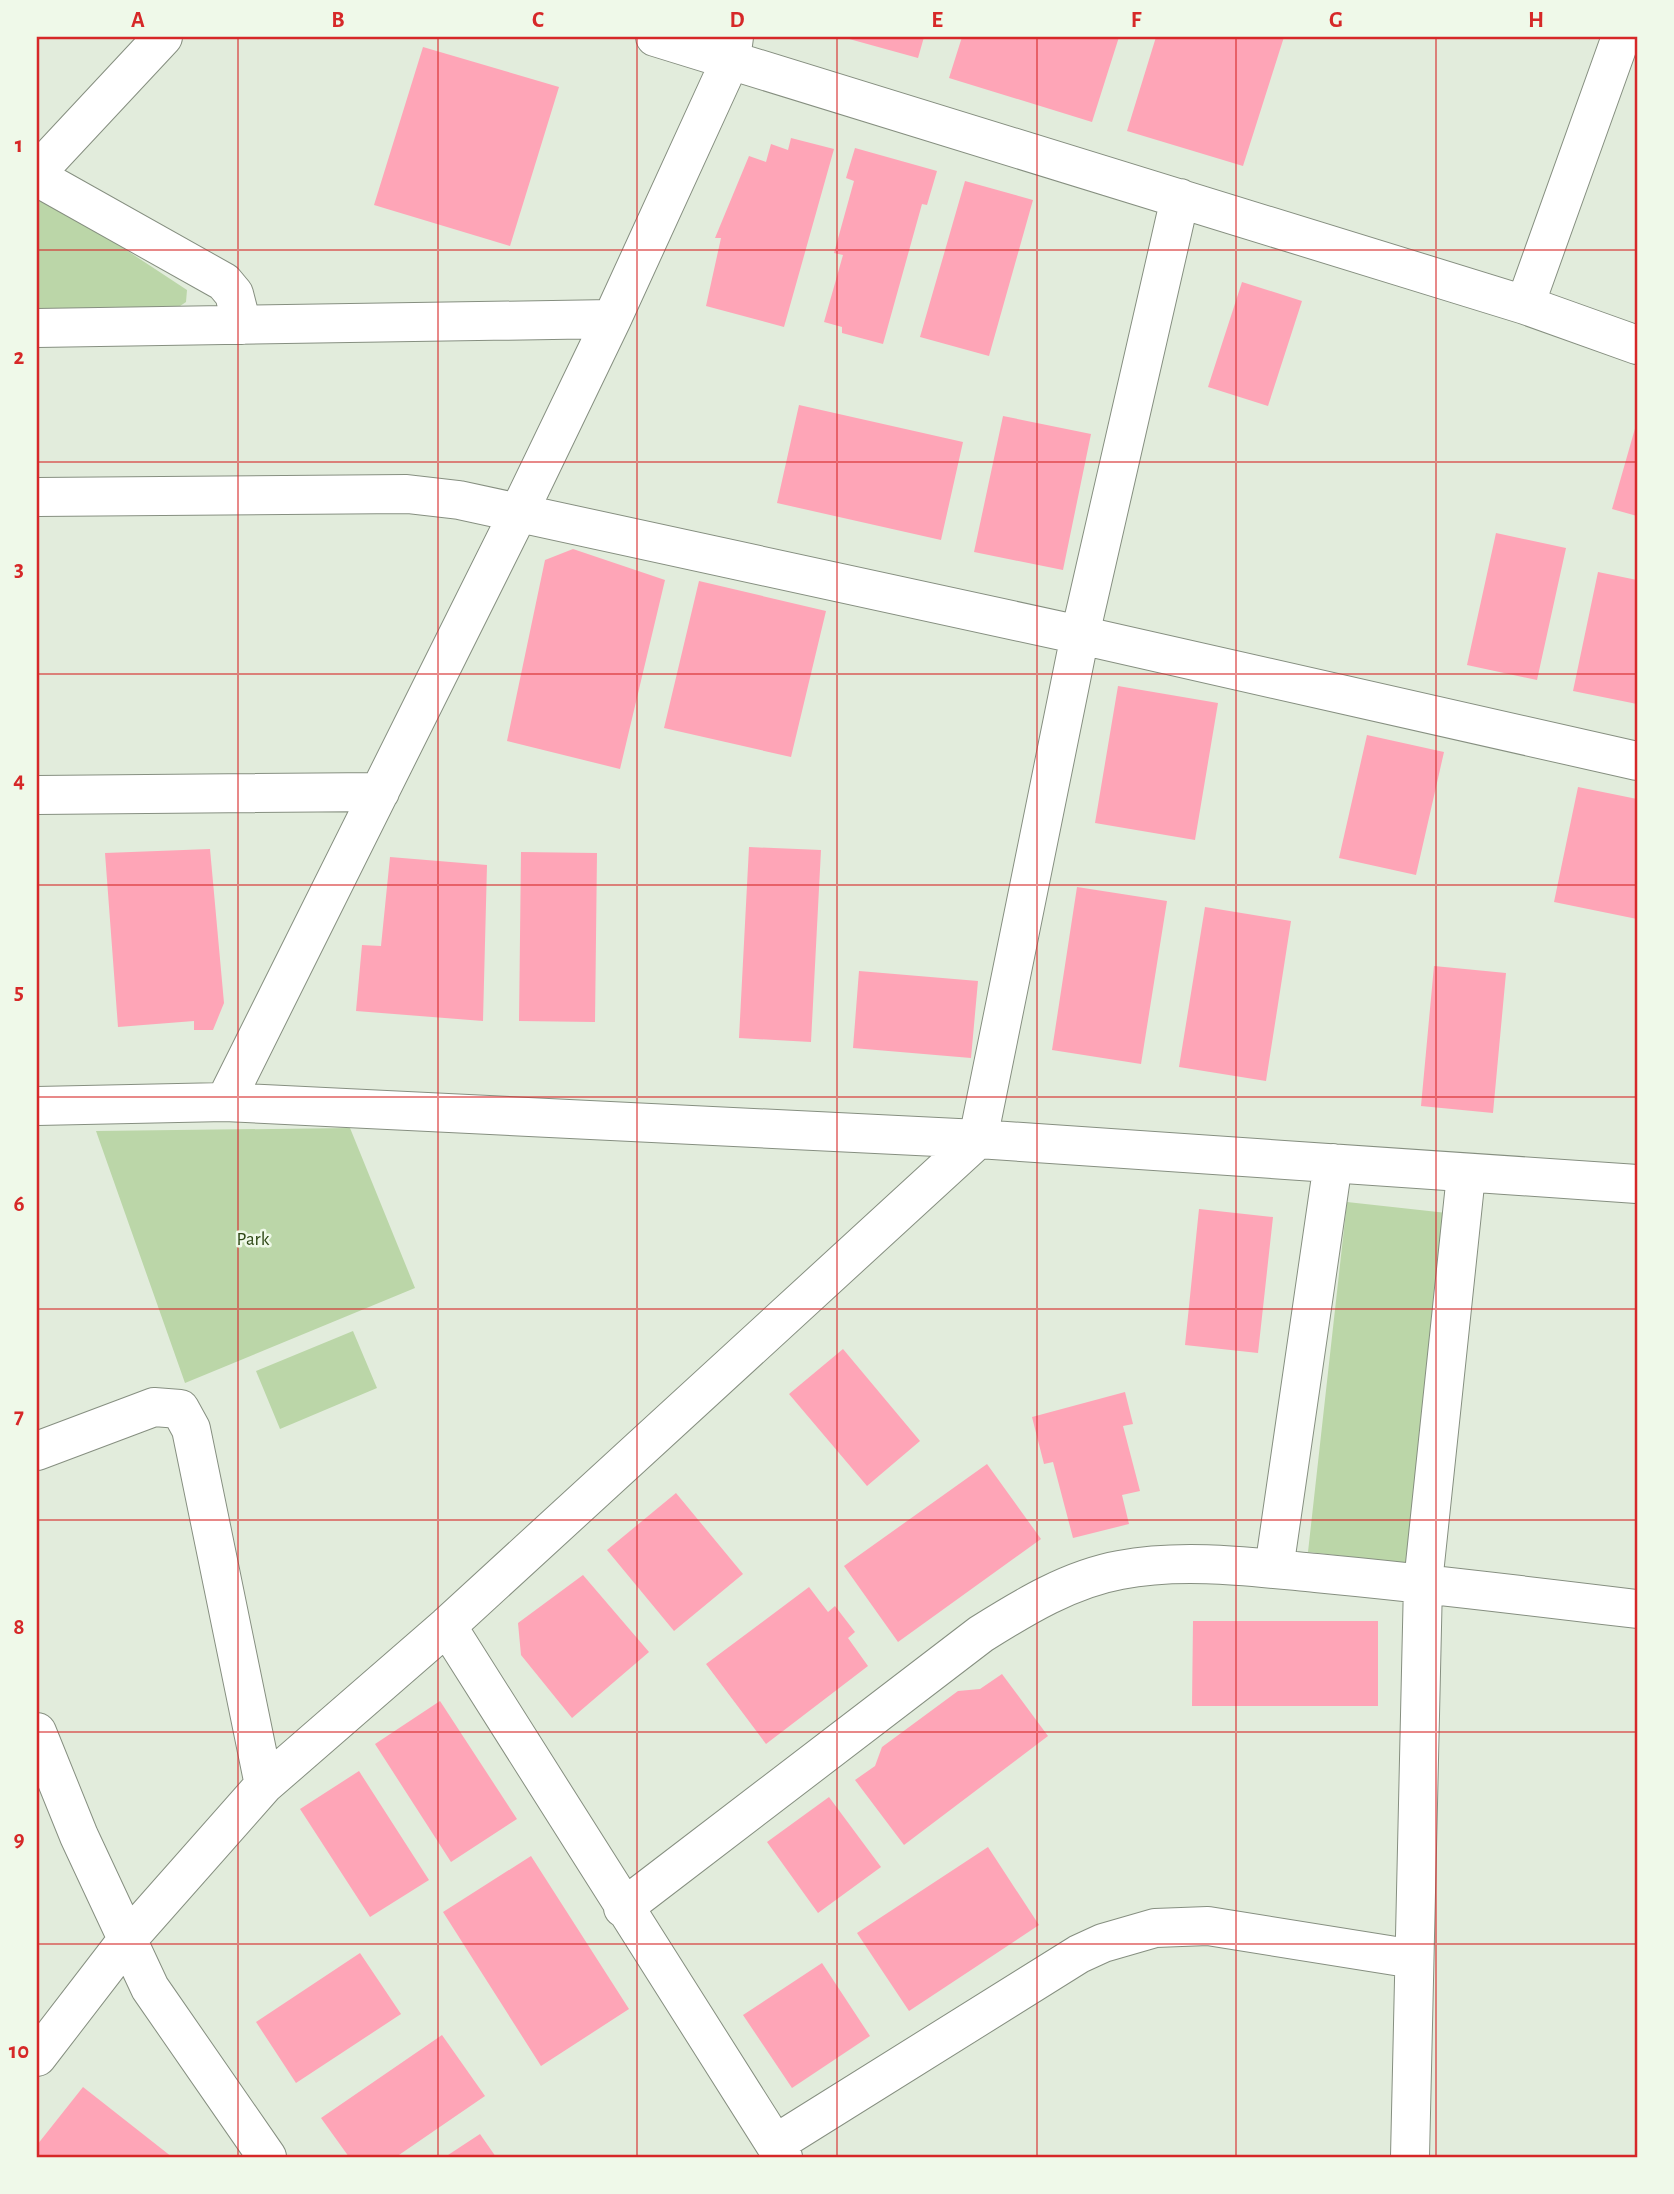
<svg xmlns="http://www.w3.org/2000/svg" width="1674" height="2194" font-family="'Alegreya Sans',sans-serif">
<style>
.green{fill:#bbd6a8}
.building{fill:#fea5b7}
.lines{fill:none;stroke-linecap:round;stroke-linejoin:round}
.minor-casing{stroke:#868f80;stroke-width:40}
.minor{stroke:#fff;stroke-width:38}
.grid{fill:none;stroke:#d62828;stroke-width:2;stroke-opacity:0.55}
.labels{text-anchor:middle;stroke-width:5;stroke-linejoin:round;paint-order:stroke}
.park-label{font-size:19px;fill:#2d4715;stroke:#eff9e9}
.neatline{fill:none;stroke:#d62828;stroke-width:2.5}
.grid-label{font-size:23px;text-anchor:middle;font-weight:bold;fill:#d62828}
</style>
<rect width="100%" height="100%" fill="#e2ecdc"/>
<path class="green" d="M38,192l149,98 -1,12 -9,6 -140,3z
M350,1128l65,160 -230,95 -89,-252z
M1347,1202l100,11 -40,350 -99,-11z
M353,1331l24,57 -97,41 -24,-58z"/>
<path class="building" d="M842,37h82l-6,21z
M962,37h157l-27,85 -143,-44z
M1156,37h128l-41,129 -116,-35z
M423,47l136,40 -49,159 -136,-41z
M791,138l43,11 -50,178 -78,-21 15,-68h-6l34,-82 17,6 5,-18 17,6z
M855,148l82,23 -10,34 -5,-1 -39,140 -41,-11v-6l-18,-5 19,-67 -9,-2 20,-72 -8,-3z
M965,181l68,19 -44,156 -69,-19z
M1242,282l60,19 -34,105 -60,-19z
M799,405l164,37 -22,98 -164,-37z
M1003,416l88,18 -28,136 -89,-18z
M1636,425h1v91l-25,-7z
M1496,533l70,15 -29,132 -70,-15z
M573,549l92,31 -45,189 -113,-28 38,-181z
M1598,572l39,8v124l-64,-13z
M699,581l127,30 -35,146 -127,-29z
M1118,686l100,17 -23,137 -100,-17z
M1367,735l77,17 -28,123 -77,-17z
M1578,787l59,12v120l-83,-17z
M749,847l72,3 -10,192 -72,-4z
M210,849l14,154 -11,27h-19v-9l-76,6 -13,-174z
M521,852l76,1 -2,169 -76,-1z
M390,857l97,8 -4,156 -127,-10 6,-66 19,1z
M1077,887l90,14 -26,163 -89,-14z
M1205,907l86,14 -25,160 -87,-14z
M1434,966l72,7 -13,140 -72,-7z
M859,971l119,10 -7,77 -118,-10z
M1199,1209l74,8 -15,136 -73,-8z
M843,1349l77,92 -53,45 -78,-92z
M1125,1392l8,32 -10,2 17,65 -18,4 7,29 -56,14 -20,-76 -9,2 -12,-47z
M987,1464l54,75 -143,103 -54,-76z
M676,1493l67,81 -69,57 -67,-81z
M583,1575l66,77 -77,66 -51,-63 -3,-32z
M809,1587l19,25 7,-6 20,26 -7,6 20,28 -102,78 -60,-80z
M1193,1621h185v85h-186z
M1002,1674l46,62 -144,109 -49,-65 20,-14 7,-19 76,-56 22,-2z
M440,1701l77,118 -66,43 -76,-118z
M359,1771l70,109 -59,37 -70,-108z
M829,1797l52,70 -63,46 -51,-71z
M988,1847l51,78 -130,86 -52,-78z
M531,1856l98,153 -88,57 -98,-154z
M360,1953l41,61 -105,69 -40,-61z
M822,1963l48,73 -78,52 -49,-73z
M442,2035l43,61 -89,61h-47l-28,-39z
M83,2087l89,70h-135v-12z
M480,2134l16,23h-51z"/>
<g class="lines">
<defs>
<path id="minor" d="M655,37l870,268
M1621,37l-96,268 112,40
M37,172l126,-135
M37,177l187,105 10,12 8,31
M37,328l575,-9
M37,497l370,-3 52,6 621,135 557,126
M37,795l343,-3
M225,1102l293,-588 94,-195 119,-260 3,-22
M37,1106l188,-4 753,37 659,45
M37,1451l117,-44 26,2 11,20 73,356
M1274,1569l59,-406
M447,1626l336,531
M37,1732l42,104 71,152 117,169
M623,1908l358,-274c43,-27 89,-55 139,-64 63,-12 132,-3 196,3 107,10 214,23 321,36
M37,2057l90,-117 137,-155 183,-159 531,-487 102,-504 100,-437
M775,2144l304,-190 24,-11 52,-15 53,-2 206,33
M1410,2157l13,-574 43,-408"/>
</defs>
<use href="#minor" class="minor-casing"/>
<use href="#minor" class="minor"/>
</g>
<path class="grid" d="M238,37v2120M438,37v2120M637,37v2120M837,37v2120M1037,37v2120M1236,37v2120M1436,37v2120M37,250h1600M37,462h1600M37,674h1600M37,885h1600M37,1097h1600M37,1309h1600M37,1520h1600M37,1732h1600M37,1944h1600"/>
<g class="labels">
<g class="park-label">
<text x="253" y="1245">Park</text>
</g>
</g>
<rect width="1674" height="2194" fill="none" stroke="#eff9e9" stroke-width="77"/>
<rect x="38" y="38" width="1598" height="2118" class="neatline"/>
<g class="grid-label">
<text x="138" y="27">A</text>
<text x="338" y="27">B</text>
<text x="538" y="27">C</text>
<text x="737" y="27">D</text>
<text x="937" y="27">E</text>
<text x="1136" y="27">F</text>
<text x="1336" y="27">G</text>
<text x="1536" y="27">H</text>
<text x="19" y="152">1</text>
<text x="19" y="364">2</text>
<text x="19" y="576">3</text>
<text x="19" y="787">4</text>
<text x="19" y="999">5</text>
<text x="19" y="1211">6</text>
<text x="19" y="1423">7</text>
<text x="19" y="1634">8</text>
<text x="19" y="1846">9</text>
<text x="19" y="2058">10</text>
</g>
</svg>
